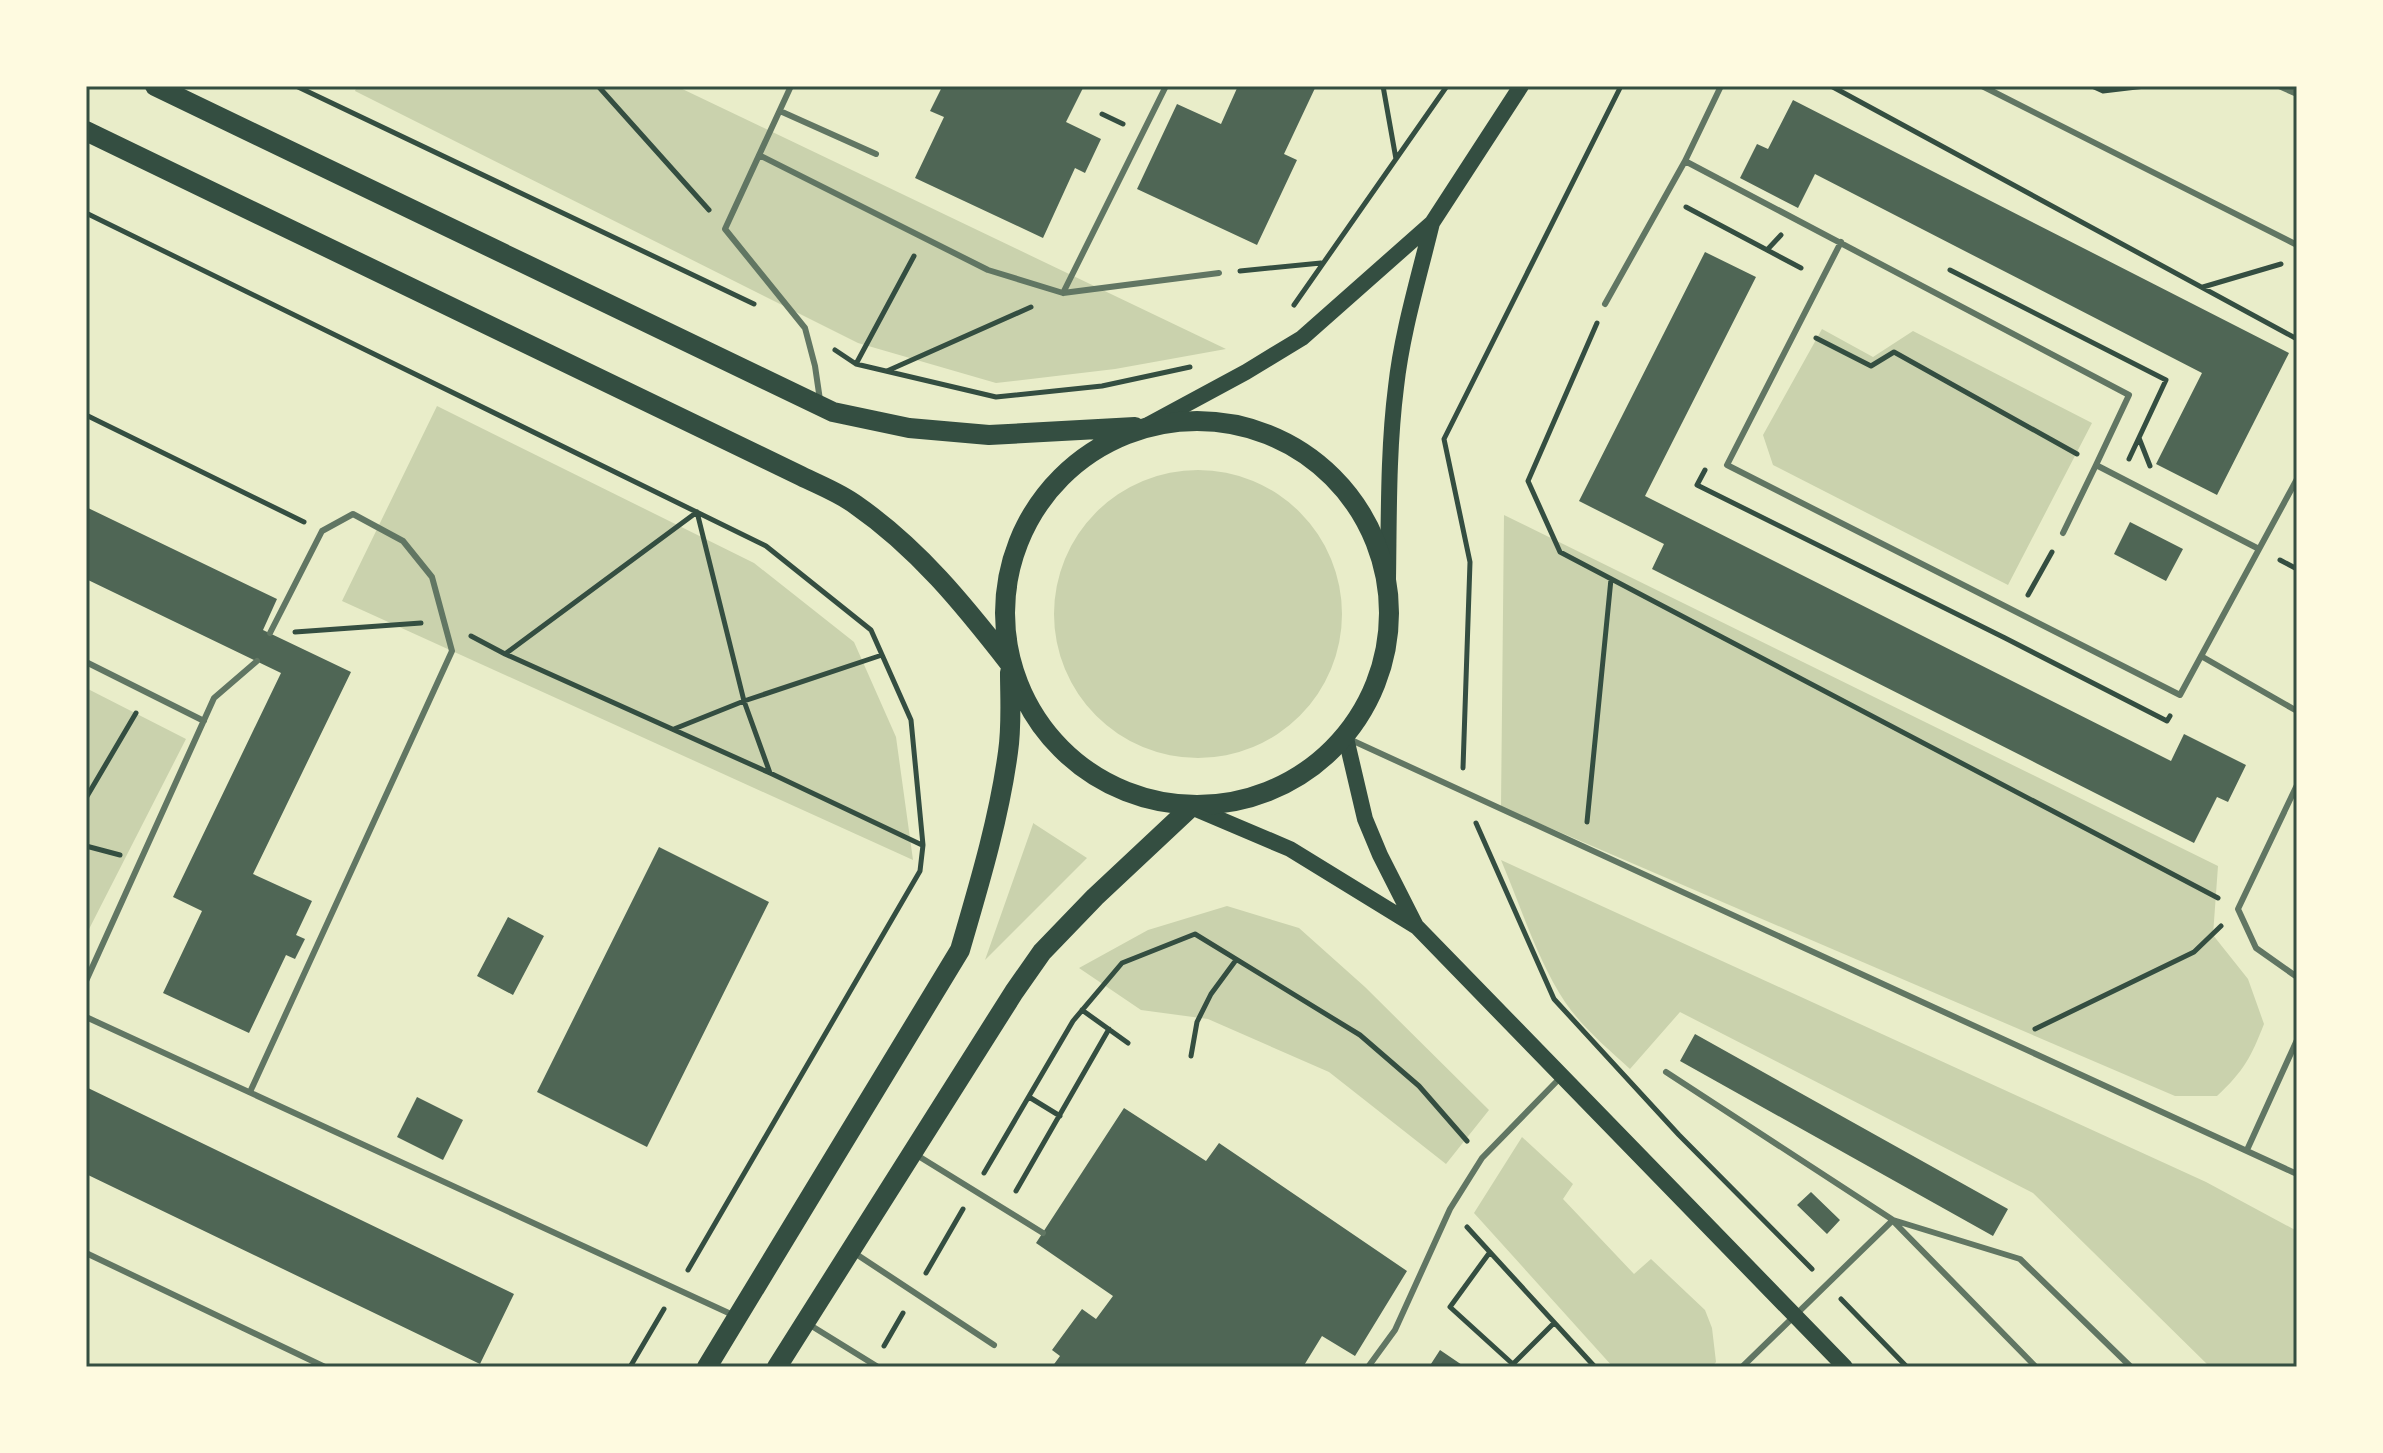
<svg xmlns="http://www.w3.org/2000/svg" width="2383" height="1453" font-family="Inter,sans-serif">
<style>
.green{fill:#cad2ad}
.building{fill:#4f6655}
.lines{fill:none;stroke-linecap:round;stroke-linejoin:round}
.path{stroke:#344e41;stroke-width:5}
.service{stroke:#617663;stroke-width:6}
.secondary{stroke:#344e41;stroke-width:16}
.primary{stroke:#344e41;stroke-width:20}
.neatline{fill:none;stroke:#344e41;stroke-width:3}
</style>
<rect width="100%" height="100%" fill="#e9edc9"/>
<path class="green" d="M357,86h319l550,263 -111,20 -119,14 -138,-40 -503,-252z
M1822,329l51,28 40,-26 179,92 -84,162 -235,-120 -10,-30z
M437,406l317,157 100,79 42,95 17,123 -571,-259z
M1054 614a144 144 0 1 1 288 0a144 144 0 1 1-288 0Z
M1504,515l714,351 -5,69 35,44 16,45c-13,33 -20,47 -47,72h-42l-674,-289z
M86,688l100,51 -100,196z
M1033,823l54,35 -102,102 48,-136z
M1501,860l705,322 91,49v136h-87l-177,-174 -353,-181 -50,57c-23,-21 -47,-41 -65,-67 -28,-43 -44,-95 -64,-142z
M1227,906l72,22 66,59 124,123 -43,54 -117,-92 -121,-53 -67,-9 -62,-42 69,-38z
M1522,1137l51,47 -10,15 71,75 17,-15 54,51 7,18 4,34 -4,5h-99l-139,-154z"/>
<path class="building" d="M935,86h149l-18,36 35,17 -16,34 -10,-5 -32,70 -128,-60 29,-61 -14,-6 11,-22z
M1238,86h78l-32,68 13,6 -40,85 -120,-56 40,-85 44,20z
M1793,100l496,253 -72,142 -61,-31 46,-91 -387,-199 -17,34 -58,-30 17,-34 11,5z
M1705,252l51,25 -111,219 526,265 13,-27 62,31 -18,37 -11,-5 -23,46 -542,-274 12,-25 -85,-43z
M86,507l191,92 -14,31 88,42 -98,202 59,27 -16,34 9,4 -10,20 -9,-4 -37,78 -86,-40 39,-82 -29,-14 108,-224 -195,-94z
M2130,522l53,27 -17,32 -52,-27z
M659,847l110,55 -122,245 -110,-55z
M508,917l36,19 -31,59 -36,-19z
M1695,1034l313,175 -15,27 -313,-175z
M86,1087l428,207 -34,70 -394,-190z
M417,1097l46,23 -20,40 -46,-23z
M1124,1108l82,53 13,-18 188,128 -52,85 -33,-20 -19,31h-64l-4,-3 -2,3h-181l8,-11 -8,-6 30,-41 14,10 17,-23 -77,-53z
M1811,1192l29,28 -13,14 -30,-29z
M1440,1350l25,17h-36z"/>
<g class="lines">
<path class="path" d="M296,86l458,218
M598,86l111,124
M1383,86l13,73
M1831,86l466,253
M2092,86l11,5 42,-5
M1102,114l21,10
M1686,207l115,61
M86,213l680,333 105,84 40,90 12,125 -3,26 -232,399
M1767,250l14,-15
M1950,270l216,110 -37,79
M1240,271l81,-8
M2203,287l78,-23
M1294,305l153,-219
M1597,323l-69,158 32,71 658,346
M1816,338l55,28 23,-14 183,102
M835,350l21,14 140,33 106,-11 88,-19
M856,364l58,-108
M887,371l144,-64
M86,415l218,107
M2139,438l11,28
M1705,470l-8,15 308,153 162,83 3,-5
M2280,560l17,9
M2028,595l24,-43
M295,632l126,-9
M471,636l34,18 192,-142 47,189 26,72
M505,654l265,119 152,72
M674,729l70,-28 138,-46
M1463,768l7,-206 -26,-123 177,-353
M86,798l50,-85
M1587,822l24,-243
M1476,823l78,176 125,136 133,134
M86,846l34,9
M1082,1010l46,33
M2035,1029l159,-77 27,-26
M1191,1056l6,-34 14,-28 25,-34
M1029,1097l31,19
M984,1173l89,-152 49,-58 73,-29 165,101 59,51 48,55
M1016,1191l93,-162
M1467,1227l128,140
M1490,1252l-40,55 66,60
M926,1273l37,-64
M1841,1299l66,68
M884,1346l19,-33
M1513,1364l41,-41
M630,1367l34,-58"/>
<path class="service" d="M791,86l-66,143 80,99 10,38 5,34
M1721,86l-36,75 444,234 -33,70 163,84
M1982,86l315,159
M2279,86l18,8
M780,111l96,43
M759,155l229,115 75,23 156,-20
M1841,242l-114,223 453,230 117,-216
M1063,293l103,-207
M1605,304l80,-143
M2063,533l33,-68
M2201,656l96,55
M86,662l118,59
M1349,739l948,435
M2297,785l-59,124 18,39 41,29
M86,981l128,-283 43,-37
M86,1017l647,298
M1666,1072l227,148 -151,147
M250,1092l202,-441 -20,-74 -29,-36 -50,-27 -31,17 -52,102
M2247,1150l50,-110
M915,1154l128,79
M1893,1220l127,39 111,108
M1895,1223l141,144
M853,1252l141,93
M86,1253l239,114
M810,1325l68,42
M1368,1367l27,-37 55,-121 32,-51 77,-79"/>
<path class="secondary" d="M1146,426l100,-54 56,-34 130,-115 89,-137
M1388,579c1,-64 0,-129 8,-192 6,-55 23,-110 36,-164
M1346,738l19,81 15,36 36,71
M1191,807l99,42 127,78 428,440"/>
<path class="primary" d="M155,86l678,326 76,16 80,7 146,-8
M86,131l715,345c18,9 39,17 55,29 62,43 108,100 154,159
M1005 613a192 192 0 1 1 384 0a192 192 0 1 1-384 0Z
M707,1367l253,-417c19,-65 39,-131 48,-198 4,-26 2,-54 2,-80
M777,1367l237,-375 28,-40 53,-55 96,-90"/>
</g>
<rect width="2383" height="1453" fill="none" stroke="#fefae0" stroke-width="176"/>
<rect x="88" y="88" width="2207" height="1277" class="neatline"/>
</svg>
